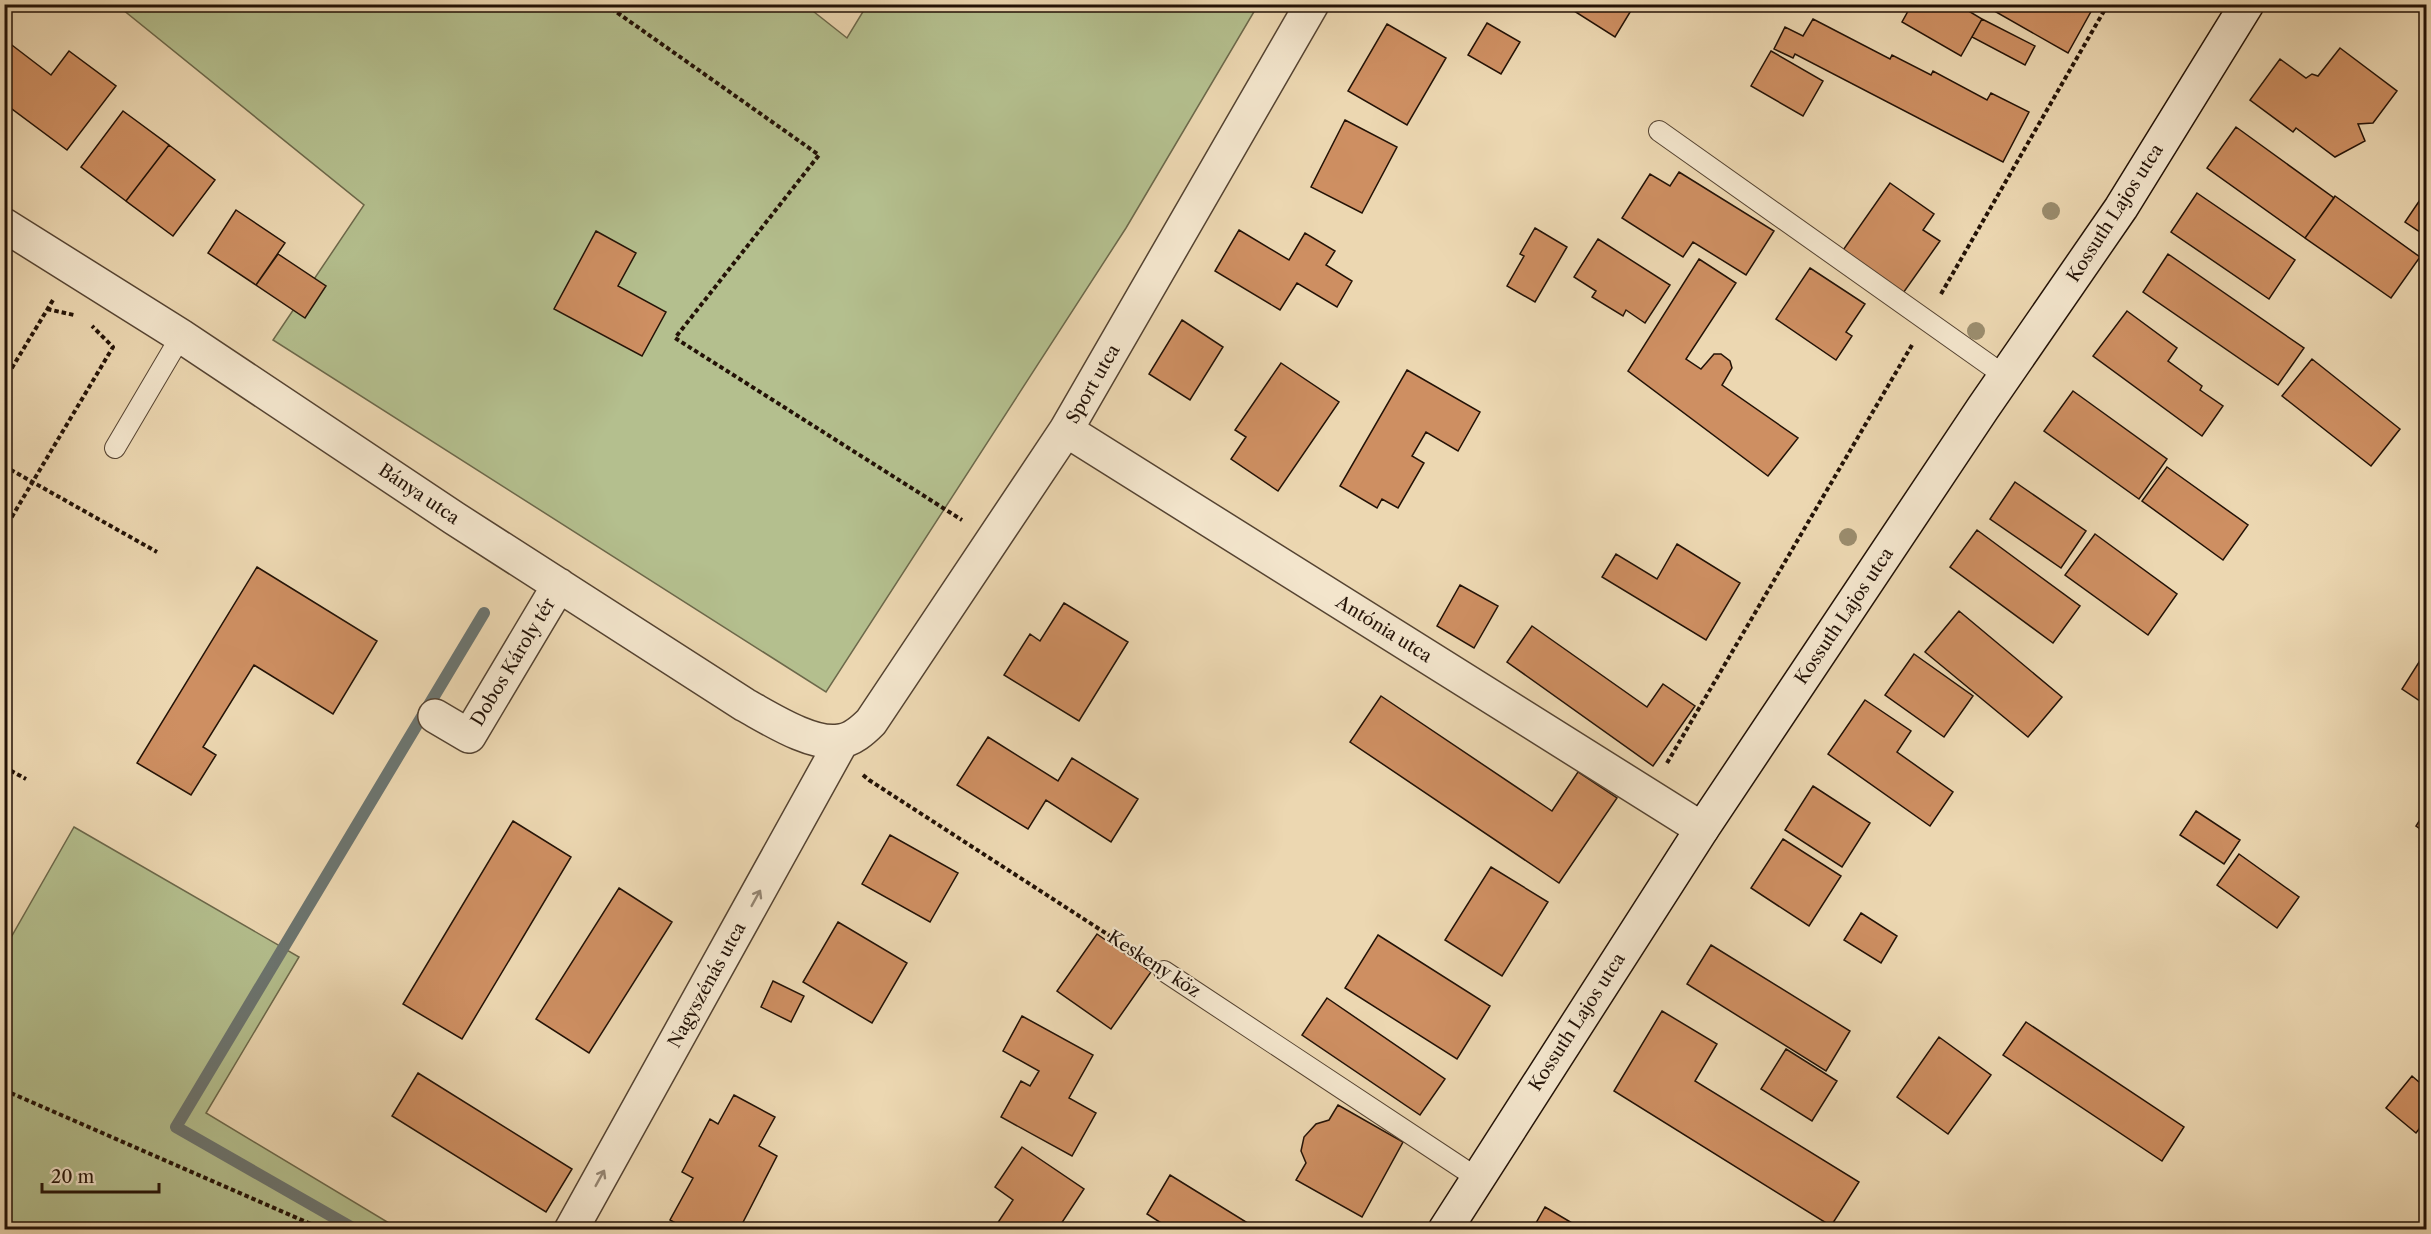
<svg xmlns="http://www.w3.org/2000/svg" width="2431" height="1234" font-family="'Libre Caslon Text',serif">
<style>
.green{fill:#b4bf8e;stroke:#6c684a;stroke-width:1.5}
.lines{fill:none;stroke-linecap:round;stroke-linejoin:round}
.stream{stroke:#6c7570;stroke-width:12}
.building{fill:#ce8f62;stroke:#231206;stroke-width:1.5}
.lane-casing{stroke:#554331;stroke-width:22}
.street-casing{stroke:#554331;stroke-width:36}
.secondary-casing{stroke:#231206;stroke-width:36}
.path{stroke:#231206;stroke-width:4;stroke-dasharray:4.5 3;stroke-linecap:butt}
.lane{stroke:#f3e5cc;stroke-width:20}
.street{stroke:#f3e5cc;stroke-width:33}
.secondary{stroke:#f3e5cc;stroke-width:33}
.tree{fill:#9a8c6d}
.oneway{stroke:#958673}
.labels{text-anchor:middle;stroke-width:4.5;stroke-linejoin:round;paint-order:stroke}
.street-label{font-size:18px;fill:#231206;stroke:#f3e5cc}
</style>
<rect width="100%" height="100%" fill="#ecd7b1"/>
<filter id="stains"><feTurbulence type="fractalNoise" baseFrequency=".00333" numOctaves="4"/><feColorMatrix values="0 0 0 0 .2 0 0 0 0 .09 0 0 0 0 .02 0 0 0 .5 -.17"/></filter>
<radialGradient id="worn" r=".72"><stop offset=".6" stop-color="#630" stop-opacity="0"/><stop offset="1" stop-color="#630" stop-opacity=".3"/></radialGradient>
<path class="green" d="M804,4l43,34 20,-33h391l-132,223 -300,464 -553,-352 91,-135 -247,-200z
M74,827l225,130 -93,156 193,116h-394v-281z"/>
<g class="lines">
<path class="stream" d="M356,1230l-180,-103 308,-514"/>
</g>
<path class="building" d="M1563,4h72l-20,33z
M1912,4h45l25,15 -21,37 -59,-34z
M1982,4h106l5,4 -25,45z
M1813,19l77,40 2,-4 39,20 2,-4 54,29 4,-7 38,19 -26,50 -208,-108 -2,4 -19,-9 11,-22 18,9z
M1982,19l53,27 -10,19 -53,-28z
M1487,23l33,19 -19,32 -33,-19z
M1387,24l59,34 -39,67 -59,-34z
M4,39l47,36 18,-24 47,35 -49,64 -63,-47z
M2340,48l57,43 -24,32 -15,1 7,17 -30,16 -39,-29 -3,4 -43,-32 30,-41 26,19 6,-4 6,2z
M1771,51l52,30 -20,35 -52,-30z
M123,111l46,34 -43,56 -45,-34z
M1345,120l52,27 -35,66 -51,-26z
M2236,127l98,71 -29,40 -98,-70z
M169,145l46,35 -42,56 -47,-35z
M1679,172l95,59 -28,44 -53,-33 -10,15 -61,-39 28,-44 20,12z
M1890,183l44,31 -11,16 17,11 -39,55 -60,-43z
M2426,191v45l-21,-14z
M2197,193l98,67 -26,39 -98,-67z
M2335,196l85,61 -29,41 -86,-60z
M236,210l49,33 -29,42 -48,-32z
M1535,228l32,19 -32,55 -28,-16 17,-30 -4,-2z
M1239,230l50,30 16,-27 30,18 -9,14 26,16 -15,26 -40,-24 -17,27 -65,-39z
M596,231l40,22 -18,33 48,26 -24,44 -88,-47z
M1598,239l72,46 -25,38 -19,-13 -3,6 -31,-19 4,-6 -22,-14z
M278,254l48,32 -21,32 -49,-33z
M2168,254l136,94 -26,37 -135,-93z
M1699,259l37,24 -50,76 15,10 13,-15h7l9,7 2,7 -10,17 76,53 -30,38 -140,-105z
M1810,268l55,36 -19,28 6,4 -16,24 -60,-41z
M2127,311l50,37 -9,13 34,25 -2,4 23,16 -21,30 -109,-80z
M1182,320l41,27 -33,53 -41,-26z
M2312,359l88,70 -29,37 -89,-70z
M1281,363l58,39 -61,89 -47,-32 15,-22 -11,-7z
M1407,370l73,42 -22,39 -32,-19 -14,24 12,7 -26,45 -16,-9 -5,9 -37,-22z
M2073,391l94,68 -28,40 -95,-68z
M2167,467l81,58 -25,35 -81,-59z
M2015,482l71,49 -25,37 -71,-49z
M1977,530l103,76 -27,37 -103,-76z
M2095,534l82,60 -29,41 -83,-60z
M1677,544l63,39 -34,57 -104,-63 14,-23 41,25z
M257,567l120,74 -44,73 -79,-49 -51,82 13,8 -25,40 -54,-32z
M1460,585l38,21 -24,42 -37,-22z
M1064,603l64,39 -49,79 -75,-46 26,-41 10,7z
M1959,611l103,86 -34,40 -103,-85z
M1532,626l115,81 16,-23 32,22 -42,60 -146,-104z
M2426,651v54l-24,-16z
M1914,654l59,42 -29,41 -59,-42z
M1381,696l171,115 26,-39 39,26 -58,85 -209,-141z
M1865,700l46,31 -14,21 56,40 -23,34 -102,-72z
M988,737l70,44 14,-23 66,41 -27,43 -65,-42 -18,29 -71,-44z
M1813,786l57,37 -28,44 -57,-37z
M2426,810v23l-10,-7z
M2196,811l44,29 -16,24 -44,-29z
M513,821l58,36 -109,182 -59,-35z
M890,835l68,38 -28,49 -68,-38z
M1783,839l58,37 -32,50 -58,-38z
M2239,854l60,43 -22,31 -60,-43z
M1491,867l57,35 -46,74 -57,-36z
M619,888l53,34 -83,131 -53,-34z
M1861,913l36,23 -16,27 -37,-23z
M838,922l69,41 -35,60 -69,-41z
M1097,934l54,38 -40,57 -54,-38z
M1378,935l112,71 -33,53 -112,-71z
M1711,945l139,86 -24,40 -139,-87z
M773,981l31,15 -13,26 -30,-15z
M1327,998l118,81 -25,36 -118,-80z
M1662,1011l55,33 -22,37 164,101 -28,44 -217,-135z
M1022,1016l71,39 -24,43 27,15 -24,43 -71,-39 20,-36 9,5 9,-15 -36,-20z
M2026,1022l158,105 -22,34 -159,-106z
M1939,1037l52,38 -43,59 -51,-37z
M1786,1049l51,32 -25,40 -51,-32z
M418,1073l154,96 -26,43 -154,-96z
M2412,1076l14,12v32l-10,13 -30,-25z
M734,1095l41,22 -16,29 18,10 -38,74h-51l-18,-10 23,-42 -11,-6 28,-53 8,5z
M1338,1105l65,37 -41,75 -66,-37 10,-17 -5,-12 3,-14 12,-13 13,-4z
M1022,1147l62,42 -27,41h-64l20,-30 -18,-13z
M1170,1175l89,55h-87l-25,-16z
M1545,1207l39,23h-52z"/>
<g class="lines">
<defs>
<path id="lane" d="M1659,131l346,245
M115,448l66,-112
M1164,971l313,207"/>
<path id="street" d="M4,225l177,111 273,182 291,187c24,13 67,41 95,36 12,-1 23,-11 31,-19l195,-292 246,-426
M1066,430l636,399
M435,716l34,20 90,-151
M571,1230l271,-489"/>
<path id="secondary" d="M1445,1230l257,-401 281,-421 138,-200 126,-204"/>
</defs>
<use href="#lane" class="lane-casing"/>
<use href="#street" class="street-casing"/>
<use href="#secondary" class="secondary-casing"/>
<path class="path" d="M605,4l214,151 -144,183 287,182
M1941,294l167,-290
M47,309l27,6
M4,381l49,-81
M4,466l153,86
M4,530l109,-183 -21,-21
M1667,763l245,-418
M4,767l22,12
M863,775l6,5 272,176
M4,1090l309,135 4,5"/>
<use href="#lane" class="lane"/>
<use href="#street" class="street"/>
<use href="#secondary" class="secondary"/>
</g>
<g class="tree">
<circle cx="2051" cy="211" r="9"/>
<circle cx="1976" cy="331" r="9"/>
<circle cx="1848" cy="537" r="9"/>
</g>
<defs><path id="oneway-shaft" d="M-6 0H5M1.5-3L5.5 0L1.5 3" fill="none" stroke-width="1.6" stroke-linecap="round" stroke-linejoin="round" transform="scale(1.5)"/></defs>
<g class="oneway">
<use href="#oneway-shaft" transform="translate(756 898) rotate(-61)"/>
<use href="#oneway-shaft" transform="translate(600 1178) rotate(-61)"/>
</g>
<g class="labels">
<g class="street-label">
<text transform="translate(2115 213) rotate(-57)" y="6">Kossuth Lajos utca</text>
<text transform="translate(1093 384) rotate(-60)" y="6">Sport utca</text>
<text transform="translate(419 494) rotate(34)" y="6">Bánya utca</text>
<text transform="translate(1844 616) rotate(-56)" y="6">Kossuth Lajos utca</text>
<text transform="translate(1384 629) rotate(32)" y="6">Antónia utca</text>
<text transform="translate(513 662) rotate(-59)" y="6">Dobos Károly tér</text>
<text transform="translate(1154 964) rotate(33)" y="6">Keskeny köz</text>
<text transform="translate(707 985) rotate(-61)" y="6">Nagyszénás utca</text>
<text transform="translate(1577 1022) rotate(-57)" y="6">Kossuth Lajos utca</text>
</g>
</g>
<rect width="2431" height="1234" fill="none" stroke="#ecd7b1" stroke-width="24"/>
<rect x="6" y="6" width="2419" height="1222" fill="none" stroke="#231206" stroke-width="3"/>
<rect x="12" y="12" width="2407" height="1210" fill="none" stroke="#231206" stroke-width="1.5"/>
<path d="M42 1183v9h117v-9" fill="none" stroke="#231206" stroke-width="3"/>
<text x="51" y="1183" font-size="18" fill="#231206" stroke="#f3e5cc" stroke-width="4.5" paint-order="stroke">20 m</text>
<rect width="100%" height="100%" filter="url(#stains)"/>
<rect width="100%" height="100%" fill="url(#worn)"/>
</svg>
